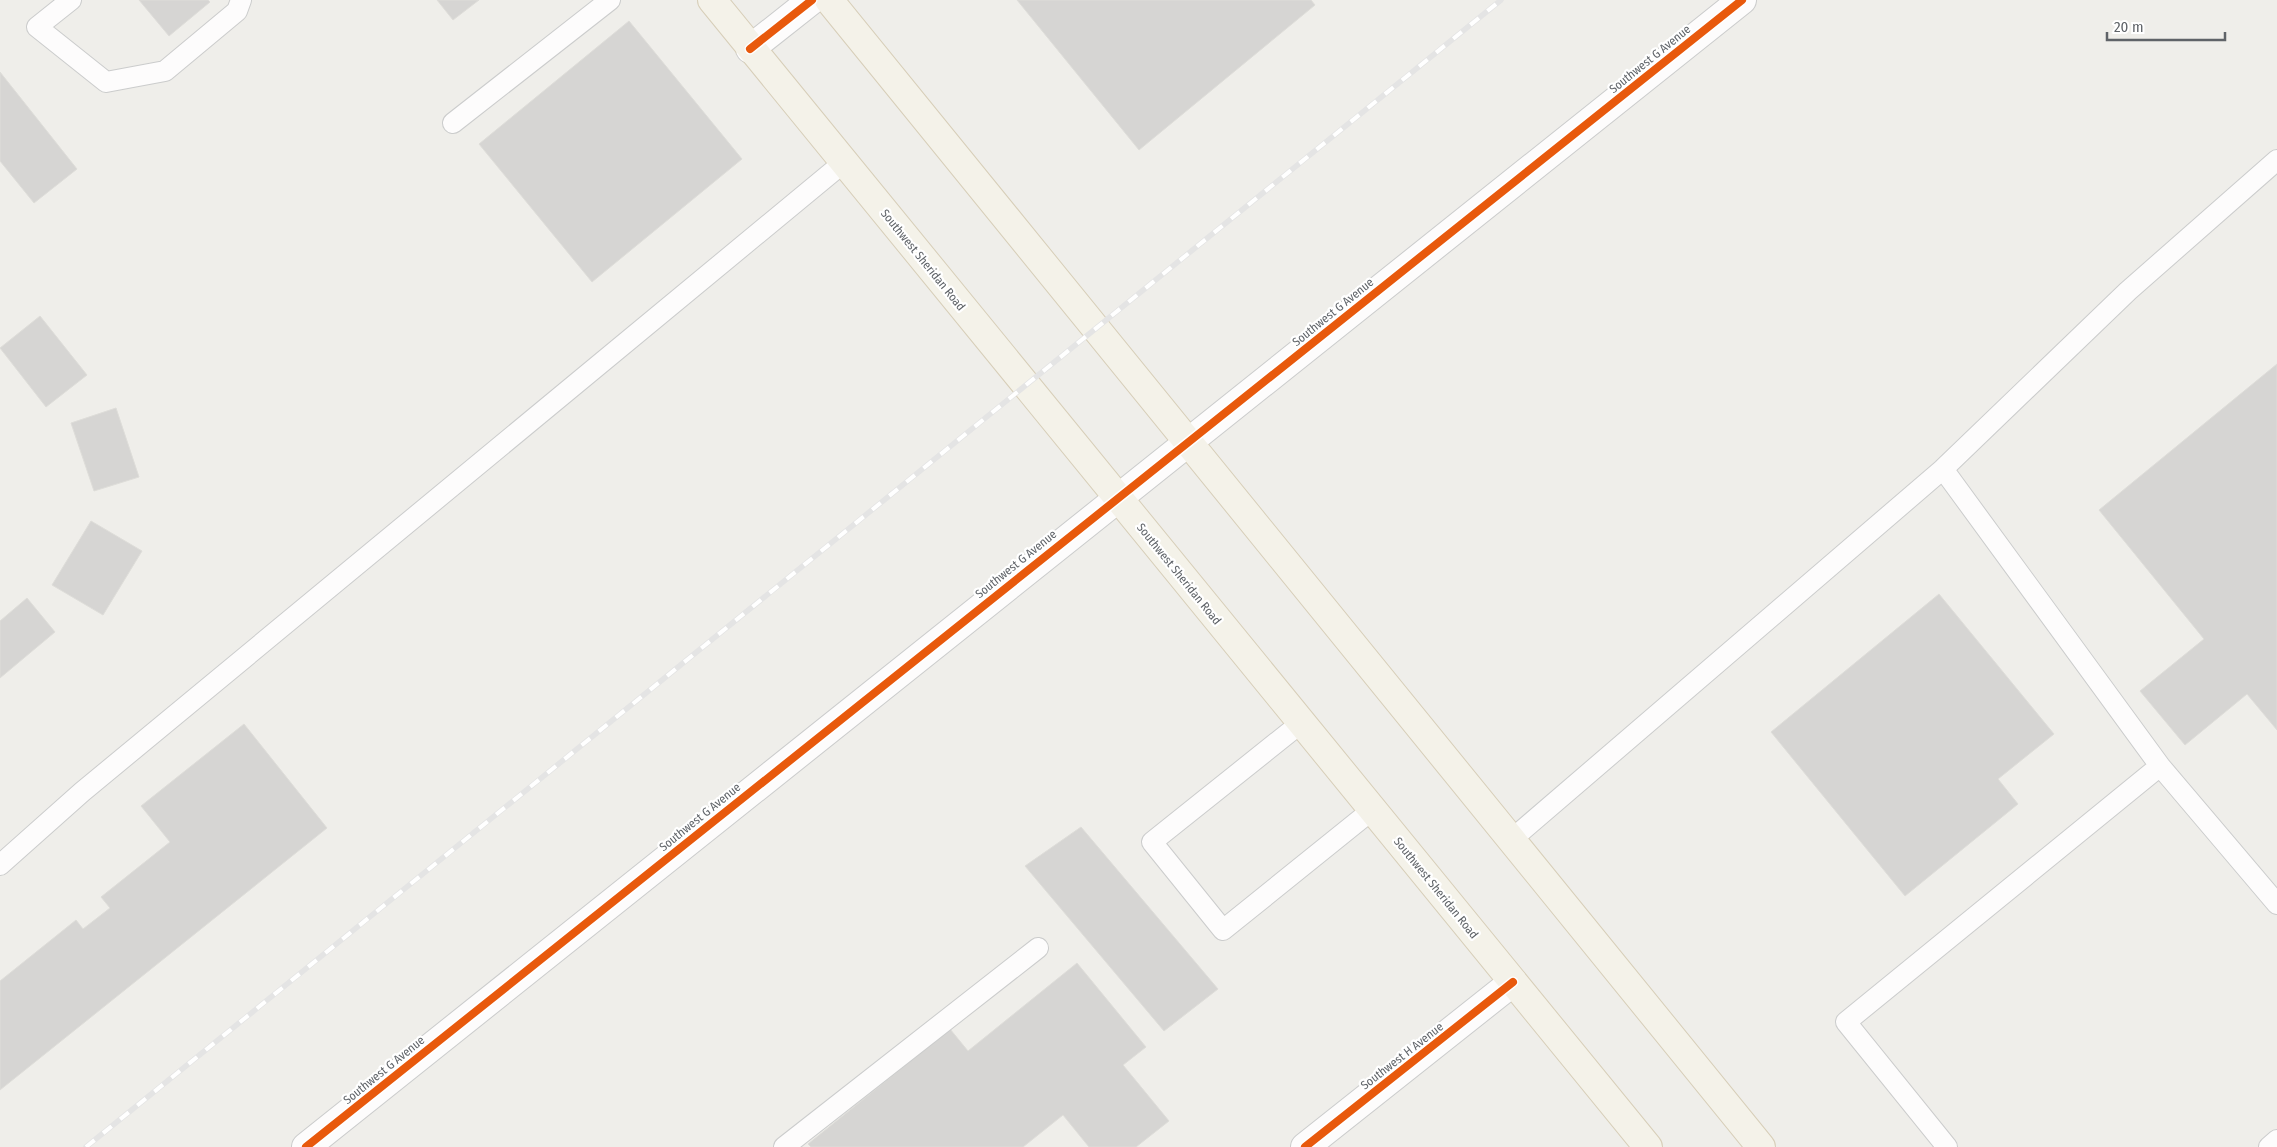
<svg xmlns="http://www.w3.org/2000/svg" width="2277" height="1147" font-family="'Fira Sans Condensed',sans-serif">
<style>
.building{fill:#d6d5d3;stroke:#deddd9}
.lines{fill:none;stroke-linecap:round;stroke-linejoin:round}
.lane-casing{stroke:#cbcccc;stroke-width:22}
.street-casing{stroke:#cbcccc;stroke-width:30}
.primary-casing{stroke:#d7ceb8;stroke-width:30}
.lane{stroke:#fdfcfc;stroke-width:20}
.street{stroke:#fdfcfc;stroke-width:28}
.primary{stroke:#f4f2e9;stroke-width:28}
.rail-casing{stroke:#e4e4e4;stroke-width:5.5}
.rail{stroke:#fff;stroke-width:4;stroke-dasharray:11;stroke-linecap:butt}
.cycleway-casing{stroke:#fff;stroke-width:11}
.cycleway{stroke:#e8590c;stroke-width:8}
.labels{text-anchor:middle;stroke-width:4.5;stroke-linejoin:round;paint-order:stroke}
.street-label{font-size:12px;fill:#5f6368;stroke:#fff}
</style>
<rect width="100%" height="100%" fill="#efeeea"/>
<path class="building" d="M139,0h69l2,2 -41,34z
M437,0h42l-26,20z
M1017,0h294l4,5 -176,145z
M629,21l113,138 -150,123 -113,-138z
M0,72l77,97 -43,34 -34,-42z
M40,316l47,59 -41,32 -46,-59z
M2277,364v366l-30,-36 -62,51 -45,-54 64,-52 -105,-129z
M116,408l23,69 -45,14 -23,-68z
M91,521l51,30 -39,64 -51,-30z
M1939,594l115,140 -56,45 20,25 -113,92 -134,-164z
M27,598l28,34 -55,46v-57z
M244,724l83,104 -327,262v-109l76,-61 7,9 27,-21 -9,-11 69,-55 -29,-36z
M1081,827l137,162 -54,42 -139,-165z
M1077,963l69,84 -23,18 46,56 -33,26h-47l-26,-32 -40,32h-212l-3,-3 142,-115 18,22z"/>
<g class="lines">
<defs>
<path id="lane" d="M71,0l-34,27 69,55 59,-11 72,-60 4,-11
M453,123l157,-123
M1943,469l217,297 117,138
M1301,723l-149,119 71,88 149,-120
M1511,840l432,-371 185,-178 149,-131
M0,865l82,-73 761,-629
M784,1147l254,-199
M1947,1147l-101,-125 314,-256
M2269,1147l8,-7"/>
<path id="street" d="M750,49l62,-49
M306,1147l1436,-1147
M1305,1147l208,-165"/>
<path id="primary" d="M712,0l936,1147
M829,0l932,1147"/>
</defs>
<use href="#lane" class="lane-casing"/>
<use href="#street" class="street-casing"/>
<use href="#primary" class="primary-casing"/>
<use href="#lane" class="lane"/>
<use href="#street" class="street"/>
<use href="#primary" class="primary"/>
<defs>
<path id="rail" d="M86,1147l1415,-1147"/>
</defs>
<use href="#rail" class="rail-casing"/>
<use href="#rail" class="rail"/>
<defs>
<path id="cycleway" d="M750,49l62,-49
M306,1147l1436,-1147
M1305,1147l208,-165"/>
</defs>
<use href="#cycleway" class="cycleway-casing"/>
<use href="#cycleway" class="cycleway"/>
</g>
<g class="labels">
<g class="street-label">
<text transform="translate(1650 59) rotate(-39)" y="4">Southwest G Avenue</text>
<text transform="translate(923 260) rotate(51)" y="4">Southwest Sheridan Road</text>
<text transform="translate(1333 312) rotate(-39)" y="4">Southwest G Avenue</text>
<text transform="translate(1016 564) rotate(-39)" y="4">Southwest G Avenue</text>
<text transform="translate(1179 574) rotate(51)" y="4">Southwest Sheridan Road</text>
<text transform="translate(700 817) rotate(-39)" y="4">Southwest G Avenue</text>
<text transform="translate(1436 888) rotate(51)" y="4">Southwest Sheridan Road</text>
<text transform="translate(1402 1056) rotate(-38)" y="4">Southwest H Avenue</text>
<text transform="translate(384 1070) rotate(-39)" y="4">Southwest G Avenue</text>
</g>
</g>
<path d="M2107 32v8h118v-8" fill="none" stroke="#5f6368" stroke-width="2.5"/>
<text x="2114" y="32" font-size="15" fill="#5f6368" stroke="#ffffff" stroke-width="4" paint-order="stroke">20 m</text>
</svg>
